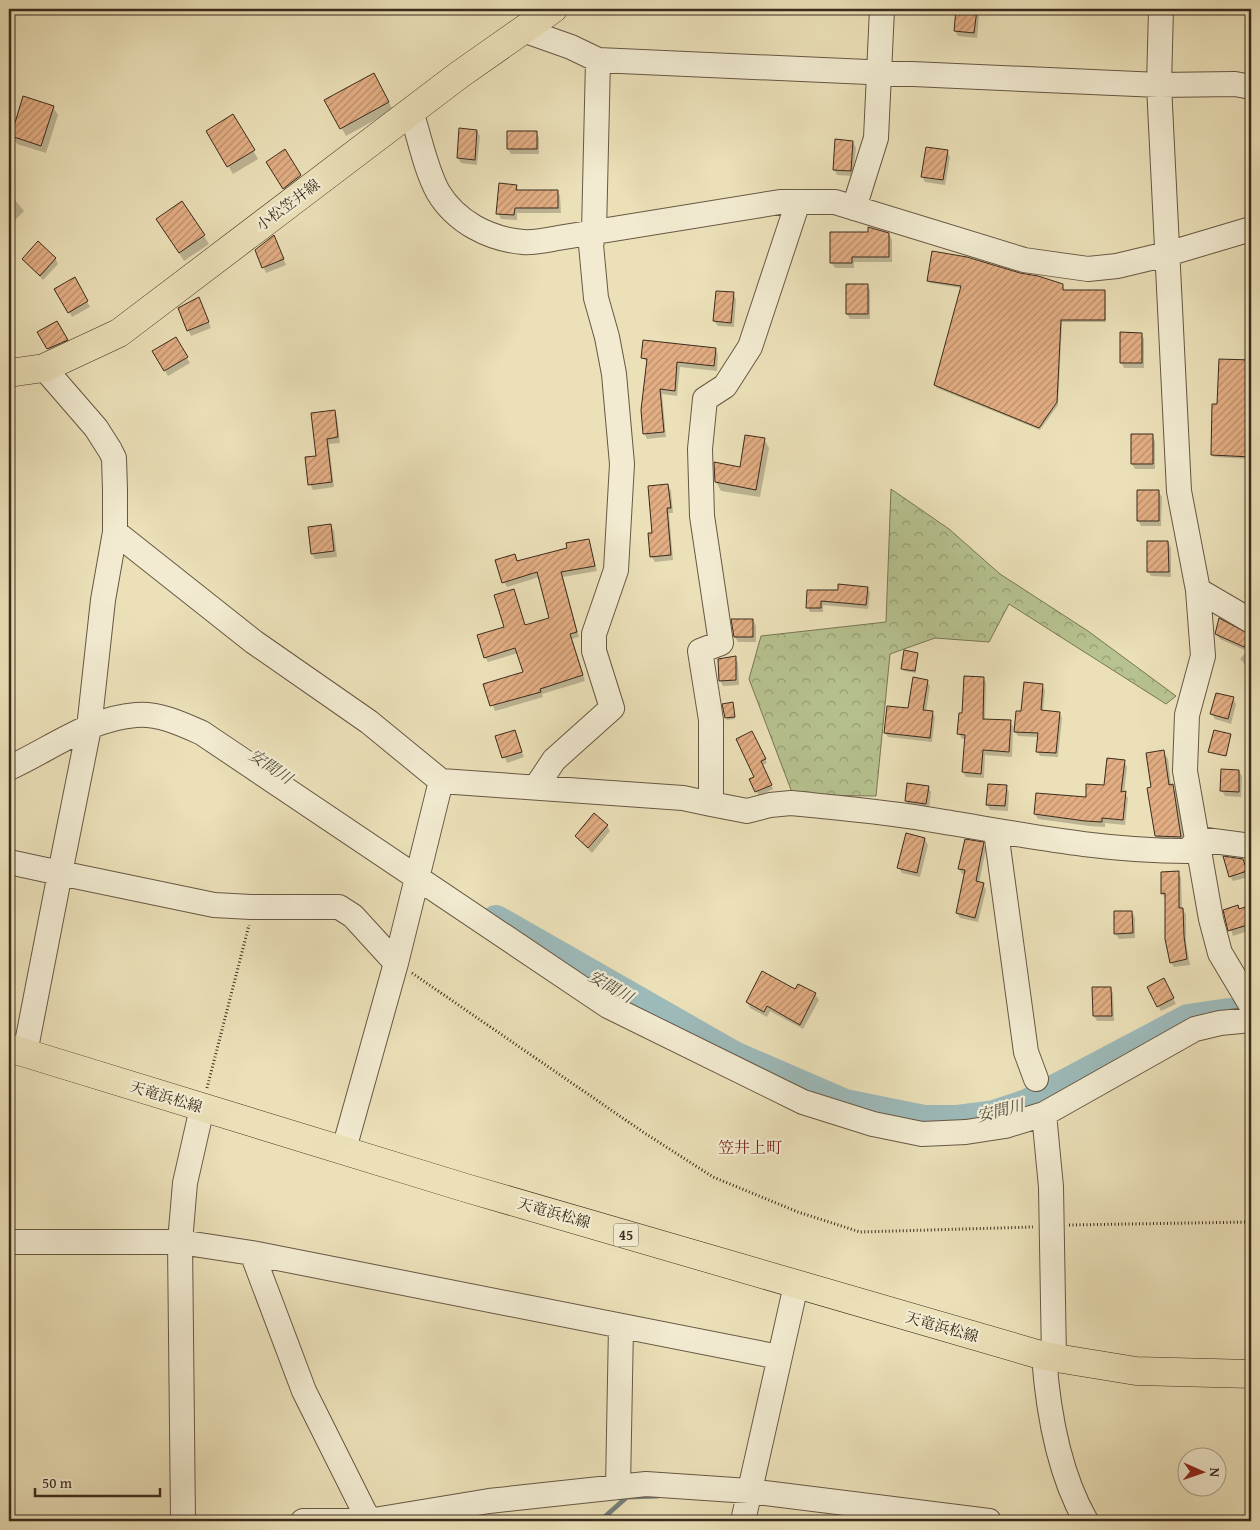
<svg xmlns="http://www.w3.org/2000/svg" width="1260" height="1530" font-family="'Gentium Book Plus','Noto Serif JP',serif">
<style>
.forest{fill:url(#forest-crowns);stroke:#787656}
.shadow{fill:#0003}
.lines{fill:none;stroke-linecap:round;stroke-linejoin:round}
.stream{stroke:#76817b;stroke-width:5}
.river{stroke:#9dbaba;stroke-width:30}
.building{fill:url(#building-hatch);stroke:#3b2b1c}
.minor-casing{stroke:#675843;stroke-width:26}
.major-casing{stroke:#3b2b1c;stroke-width:29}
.path{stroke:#3b2b1c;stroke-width:3;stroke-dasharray:1 2.5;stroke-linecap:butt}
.minor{stroke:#f2ebd1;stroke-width:24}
.major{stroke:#ebe0b8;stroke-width:28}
.labels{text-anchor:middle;stroke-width:4.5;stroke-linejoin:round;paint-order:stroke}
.shield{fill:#f2ebd1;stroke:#726552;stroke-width:1}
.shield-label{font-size:14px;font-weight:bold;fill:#3b2b1c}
.street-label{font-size:15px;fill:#3b2b1c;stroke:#f2ebd1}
.water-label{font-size:16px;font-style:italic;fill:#544f44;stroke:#f2ebd1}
.neighbourhood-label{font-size:16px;fill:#7a1f14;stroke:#f2ebd1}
</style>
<defs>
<pattern id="forest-crowns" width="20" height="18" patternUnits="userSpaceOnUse" patternTransform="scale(1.25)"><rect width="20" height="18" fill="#b6c28f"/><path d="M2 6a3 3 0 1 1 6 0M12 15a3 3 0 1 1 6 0" fill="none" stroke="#959e74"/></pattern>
<pattern id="building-hatch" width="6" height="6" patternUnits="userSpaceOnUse" patternTransform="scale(1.25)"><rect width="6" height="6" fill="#e3ae84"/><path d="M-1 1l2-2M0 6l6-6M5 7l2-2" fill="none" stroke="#b98e6b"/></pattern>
</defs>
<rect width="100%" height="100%" fill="#ebe0b8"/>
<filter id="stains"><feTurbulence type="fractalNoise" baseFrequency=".004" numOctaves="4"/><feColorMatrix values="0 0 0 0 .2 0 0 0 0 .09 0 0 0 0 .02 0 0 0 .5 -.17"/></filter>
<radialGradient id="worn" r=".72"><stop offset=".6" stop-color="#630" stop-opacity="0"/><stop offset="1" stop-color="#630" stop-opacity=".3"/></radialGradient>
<path class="forest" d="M891,489l58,40 51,45 88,57 88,65 -10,8 -157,-100 -20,38 -54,-4 -45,16 -14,142 -83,-1 -44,-116 12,-43 125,-14z"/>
<path class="shadow" d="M958,9l18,2 3,5 -2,22 -19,-2 -3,-5z
M373,74l20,36 -47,26 -20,-36z
M53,107l5,8 -12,38 -29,-9 -5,-8z
M233,116l25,43 -25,15 -25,-43z
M477,131l3,5 -3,29 -16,-2 -3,-5z
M536,132l3,5v17h-28l-3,-5z
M853,142l3,6 -3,28 -16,-1 -3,-6z
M284,151l19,30 -16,12 -17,-25z
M947,151l3,6 -5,28 -20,-3 -3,-6z
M516,186l3,5h38l3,5 1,17h-44v7l-16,-1 -3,-6z
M9,193l15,18 -15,15z
M182,202l27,42 -25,17 -22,-34z
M889,234l3,6v22h-38v6h-19l-4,-6z
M274,237l12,28 -20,8 -10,-23z
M55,258l3,6 -15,16 -20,-21z
M75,279l15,28 -18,10 -16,-28z
M928,281l134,4 2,6h41l1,31h-44l-4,83 -18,25 -103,-42 -2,-3 26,-97 -31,-5z
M867,285l3,5v29h-20l-3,-5z
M733,294l3,5 -2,28 -16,-1 -4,-5z
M201,303l10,25 -20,8 -12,-27z
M57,323l13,22 -19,9 -12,-21z
M1141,334l3,5v29h-20l-3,-6z
M175,338l15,25 -22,13 -14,-25z
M715,349l3,5 -1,17 -37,-4 -3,29 -15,-2 4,43 -19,2 -3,-6 4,-70 -5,-5z
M1220,361h31v98l-37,-2 -1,-2 6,-50z
M334,411l3,6 3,26 -11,1 5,43 -21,3 -3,-6z
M1132,435l20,1 3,5v28h-20l-3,-5z
M764,439l5,9 -9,49 -39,-6 -5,-9 25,-14z
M668,486l3,5 2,22h-4l4,47 -18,2 -4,-6 2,-22z
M1158,491l4,6 -1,29h-20l-3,-6z
M331,525l3,6 3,26 -22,2 -3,-5 -3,-26z
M589,540l8,31 -34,6 16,60 -7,2 13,42 -43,13 1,3 -48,14 -10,-26 39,-12 -6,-20 -30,9 -3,-5 21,-29 7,-38 13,36 25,-7 -12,-42 -32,10 -3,-5 11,-26 3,6 50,-13z
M1168,542l3,6v29l-20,-1 -3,-5z
M867,588l3,4 -2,17 -45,-4v7h-13l-2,-4 31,-17z
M753,620l3,6v16h-18l-3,-5z
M1238,631l13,11v29l-11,-12 7,-8 -27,-12 -4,-5z
M917,654l-1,19 -12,-2 -2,-3z
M735,658l3,5 1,22 -16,1 -3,-6z
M983,678l3,5 -1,37 25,2 6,9 7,-18 19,-28 3,5 -2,22 17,2 2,4 -4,39 -18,-1 -3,-5 1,-14 -20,-1 -5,-8 -1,29 -27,-2 -1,23 -18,-1 -3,-5 3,-33h-4l-3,-5 5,-19z
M927,681l3,5 -4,25 6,1 3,5 -3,25 -44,-5 -3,-4 24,-23z
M1233,698l3,6 -5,20 -16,-5 -3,-5z
M724,705l9,1 2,13 -8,1z
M514,731l10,26 -17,6 -10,-26z
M754,737l13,26 -4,2 10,24 -14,7 -8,-16 5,-2z
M1163,752l5,7 3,26 6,8 8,51h-25l-4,-8 -4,-47z
M1124,761l3,6 -3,26 4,5 -3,27 -20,-2v4l-16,-1 -51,-7 -3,-5 52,-16 18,-12z
M1239,771l3,5 -1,21 -16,-1 -3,-5z
M1006,786l3,6 -1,19 -18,-1 -3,-6z
M928,787l3,5 -2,17 -20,-3 -3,-5z
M607,826l3,5 -18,22 -16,-16z
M925,839l3,6 -8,32 -18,-4 -3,-5z
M983,844l3,5 -7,34 4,1 3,6 -8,32 -18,-4 -3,-5 9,-38 -4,-1 -3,-6z
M1242,860l7,17 -16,4 -3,-5z
M1178,872l3,6 1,31 4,5v28l4,23 -16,2 -3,-5 -6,-64 -3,-5z
M1251,907v23l-18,6 -8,-26h14z
M1132,912l3,6v20l-16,1 -4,-6z
M799,985l16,9 4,6 -16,29 -33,-18 -3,6 -17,-9 -3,-6 49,-11z
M1166,985l10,19 -15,7 -3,-5z
M1110,988l3,5 1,28h-17l-3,-5z"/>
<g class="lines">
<path class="stream" d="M600,1521l27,-24 30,-1"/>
<path class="river" d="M496,920l238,136 111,48 79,16h32l38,-5 33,-11 161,-85 41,-6"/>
</g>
<path class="building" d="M956,9l21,1 -3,23 -20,-2z
M374,73l15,29 -49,27 -16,-29z
M23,96l31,10 -13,40 -30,-10z
M233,114l22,36 -28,17 -21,-36z
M459,128l18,2 -2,30 -18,-2z
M507,131h30v18h-30z
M835,139l18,2 -2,30 -18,-1z
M926,147l22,3 -5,30 -22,-3z
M285,149l16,26 -18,14 -17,-27z
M499,183l18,2 -1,5h42v18h-43l-1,7 -18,-1z
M182,201l23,34 -26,18 -23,-34z
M868,227l21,6v24h-37v6h-22v-31h38z
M274,235l10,24 -22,9 -7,-18z
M38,241l18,17 -16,18 -18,-17z
M932,251l35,6 53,16 18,3 25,8v6h42v30h-44l-4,82 -18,26 -105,-43 27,-99 -34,-5z
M75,277l13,24 -20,12 -14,-24z
M846,284h22v30h-22z
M716,291l18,1 -3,31 -18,-2z
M199,297l10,25 -22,9 -9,-23z
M57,321l11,19 -21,9 -10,-17z
M1120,332l22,1v30h-22z
M176,337l12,20 -24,14 -12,-20z
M643,340l73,8 -2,18 -37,-4 -2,29 -15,-2 4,43 -21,2 -2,-24 6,-51 -6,-1z
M1219,359l32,1v97l-40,-2 1,-51h5z
M335,410l3,27 -11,2 5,43 -24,3 -3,-28 11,-1 -5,-43z
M1131,434h22v30h-22z
M745,435l20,3 -9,52 -41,-8 -1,-20 26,5z
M668,484l3,24h-4l4,47 -21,2 -2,-24h4l-4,-47z
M1137,490h22v31h-22z
M331,524l3,27 -23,3 -3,-27z
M589,539l6,27 -34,6 16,60 -7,2 13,41 -43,14 1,3 -51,14 -7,-22 40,-12 -8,-24 -31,10 -7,-23 27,-8 -10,-32 20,-6 11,36 24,-7 -12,-46 -35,11 -7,-23 20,-6 2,7 50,-13 -1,-5z
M1147,541h21l1,31h-22z
M838,584l30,3 -2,18 -45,-4v7h-15l1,-18h31z
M1219,618l32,17v15l-36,-16z
M731,619h22v18h-19z
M904,650l14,3 -3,18 -14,-2z
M736,656v24l-17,1 -1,-22z
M964,676l20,1 -1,42 28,1 -2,32 -26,-2 -2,24 -19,-2 3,-37 -8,-1 2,-21h3z
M913,677l15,3 -5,30 10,1 -3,27 -46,-5 3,-27 21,2z
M1024,682l19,2 -2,26 19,2 -4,41 -20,-1 2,-19 -24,-1 2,-21h5z
M1216,693l18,4 -6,22 -18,-5z
M733,702l2,15 -10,1 -3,-14z
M515,730l7,22 -20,6 -7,-22z
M1214,730l17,4 -5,22 -18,-4z
M752,731l14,28 -5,2 11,24 -17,7 -6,-13 5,-2 -18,-38z
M1164,750l5,35 4,-1 8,53 -26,-1 -8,-48 4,-1 -5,-34z
M1107,758l18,2 -4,32 5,-1 -3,29 -21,-2v4l-17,-1 -51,-7 2,-21 50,4v-13l18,1z
M1221,769l18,1v22l-19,-1z
M907,783l22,3 -3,18 -21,-3z
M988,784l19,1 -2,21 -19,-1z
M594,813l14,12 -20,23 -13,-12z
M906,833l19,5 -8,35 -20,-5z
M965,839l19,3 -8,39 8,2 -9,35 -19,-5 9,-43 -7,-1z
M1223,856l20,3 4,12 -18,6z
M1179,871v37h4l1,28 3,23 -17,4 -5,-24v-46l-4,1v-22z
M1238,905l1,4 12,-4v19l-23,7 -5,-21z
M1114,911h18l1,22 -19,1z
M762,971l33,18 3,-5 18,9 -16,32 -33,-19 -3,6 -18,-10z
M1164,978l10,20 -17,9 -10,-20z
M1092,987h19l1,29h-19z"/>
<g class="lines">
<defs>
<path id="minor" d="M1161,9l-2,76 20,406 19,99 5,66 -16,59 -2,56 26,148 9,34 31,52
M523,30l48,17 27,13 561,25 76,-1 16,3
M411,112c9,26 14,56 27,80 18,30 51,47 85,50 11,1 24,-2 35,-4l222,-36h55l189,58 64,9 29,-3 50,-12 84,-25
M854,208l22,-70 6,-129
M44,368l52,60 14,22 4,8 1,32v42l-12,68 -14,128 -29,145 154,32 37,2h88l14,9 43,47
M115,532l139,110 115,80 72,59 242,17 28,6v-84l-11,-69 21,-8 -19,-127 -2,-67 5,-50 20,-13 25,-39 48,-145
M1198,590l53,31
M9,768c40,-18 81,-50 127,-53 23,-2 46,9 66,18l406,273 195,96 70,22 49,10 44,-2 39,-6 39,-12 151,-85 25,-6 31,-3
M536,787l18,-27 58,-52 -18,-57v-17l22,-64 6,-106 -8,-90 -7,-37 -11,-39 -5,-53 3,-13 4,-172
M711,804l36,7 23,-6 21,-2c49,5 99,9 148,18 86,14 161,30 249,30l10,-12 53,7
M996,832l30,220 10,27
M9,862l51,11 -35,180
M1044,1114l7,73 3,172
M344,1149l52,-186 45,-182
M9,1242h171l72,11 527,104
M252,1253l52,138 65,130
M1044,1356c4,56 14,116 42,165
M618,1487l3,-161
M183,1521l-3,-279 5,-59 17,-75
M303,1521h65l121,-20 157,-17 103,7 240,30
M743,1521l53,-236"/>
<path id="major" d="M9,373l35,-5 75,-35 340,-258 94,-66
M9,1048l457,140 578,168 92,15 115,3"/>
</defs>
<use href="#minor" class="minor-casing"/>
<use href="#major" class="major-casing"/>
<path class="path" d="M412,973l231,159 70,45 85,35 62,20 173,-5
M207,1088l42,-163
M1069,1225l182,-3"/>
<use href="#minor" class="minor"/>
<use href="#major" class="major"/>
</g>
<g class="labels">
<rect class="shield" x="613.5" y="1223.5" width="25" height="23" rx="4"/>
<g class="shield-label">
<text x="626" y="1240">45</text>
</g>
<g class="street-label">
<text transform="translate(288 205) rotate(-37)" y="5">小松笠井線</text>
<text transform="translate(166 1097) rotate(17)" y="5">天竜浜松線</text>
<text transform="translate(554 1213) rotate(16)" y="5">天竜浜松線</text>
<text transform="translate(942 1327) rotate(16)" y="5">天竜浜松線</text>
</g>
<g class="water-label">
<text transform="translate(271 766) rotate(34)" y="6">安間川</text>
<text transform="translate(611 986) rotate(30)" y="6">安間川</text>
<text transform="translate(1000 1110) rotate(-14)" y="6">安間川</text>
</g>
<g class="neighbourhood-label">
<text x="750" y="1153">笠井上町</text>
</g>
</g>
<rect width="1260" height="1530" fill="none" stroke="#ebe0b8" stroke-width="30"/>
<rect x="10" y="10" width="1240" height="1510" fill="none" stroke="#3b2b1c" stroke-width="2.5"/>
<rect x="15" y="15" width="1230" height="1500" fill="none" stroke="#3b2b1c"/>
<g transform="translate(1202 1472) rotate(92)"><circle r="24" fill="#f2ebd1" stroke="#a99e89"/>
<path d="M0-4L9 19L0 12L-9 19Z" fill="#8f2418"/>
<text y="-8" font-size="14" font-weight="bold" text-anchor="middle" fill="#3b2b1c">N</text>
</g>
<path d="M35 1488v8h125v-8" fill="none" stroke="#3b2b1c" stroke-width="2.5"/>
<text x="42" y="1488" font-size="15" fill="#3b2b1c" stroke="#f2ebd1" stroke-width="4" paint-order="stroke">50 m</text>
<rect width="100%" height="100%" filter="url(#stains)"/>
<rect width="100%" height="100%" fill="url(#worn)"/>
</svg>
